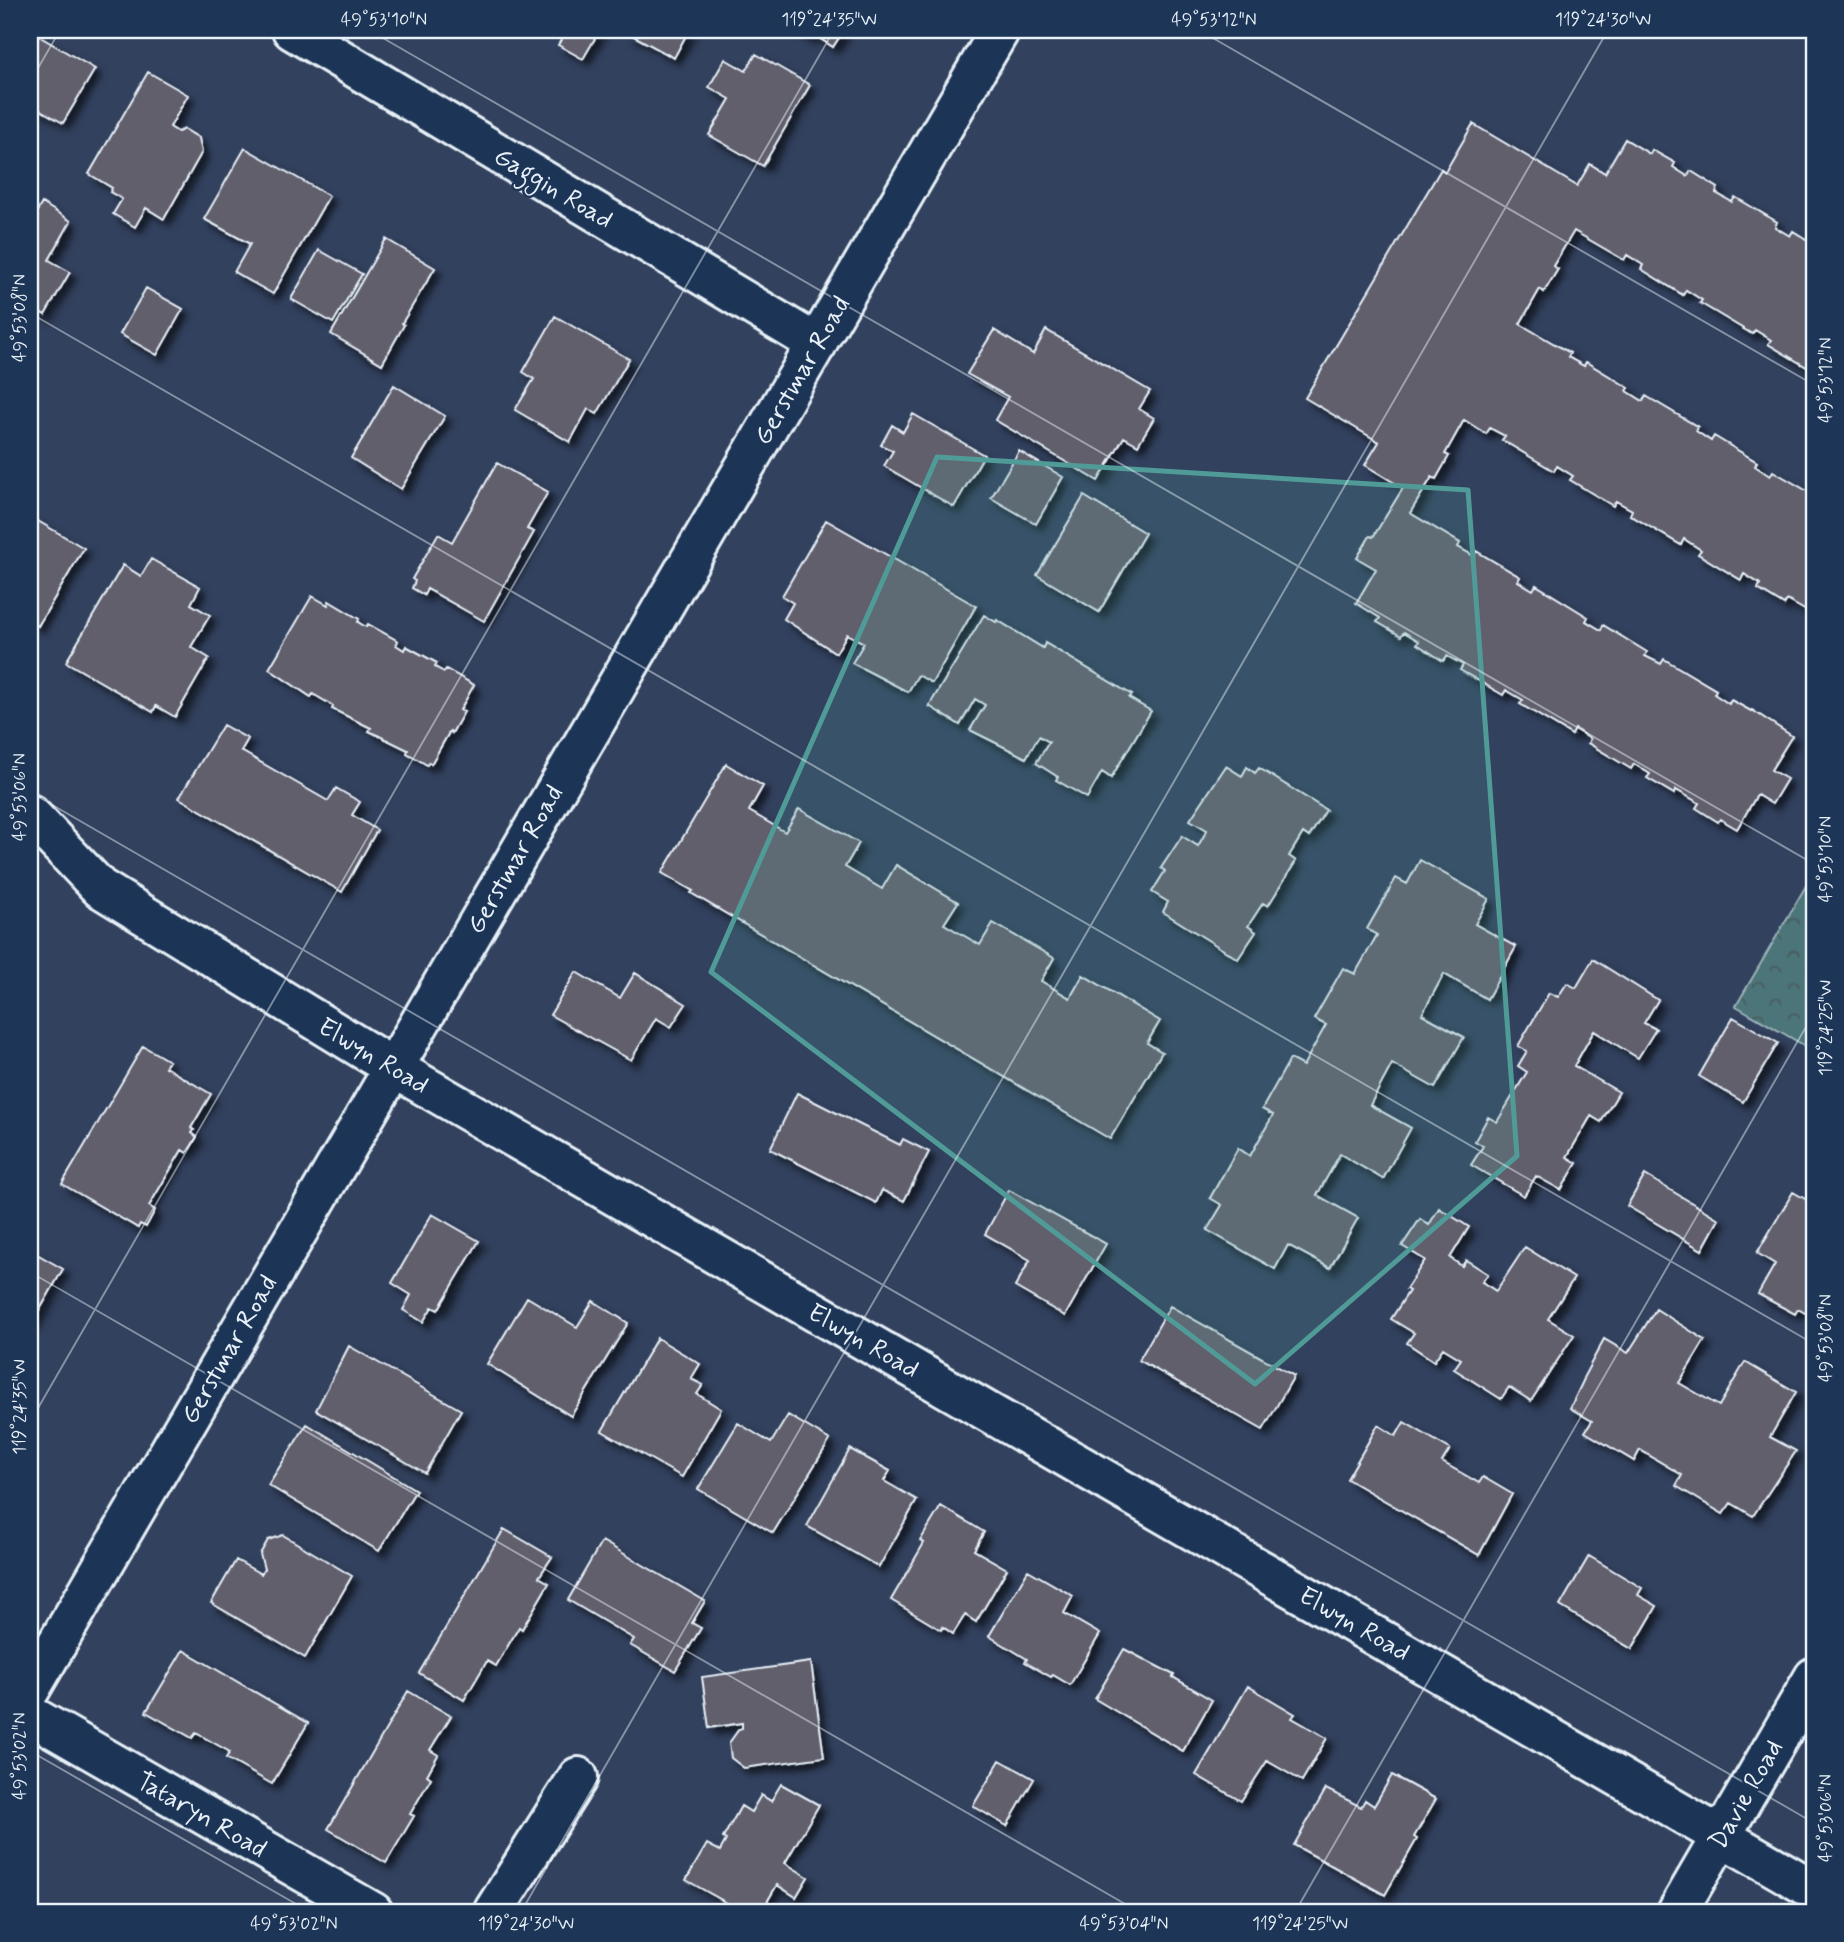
<svg xmlns="http://www.w3.org/2000/svg" width="1844" height="1942" font-family="Mynerve,sans-serif">
<style>
.forest{fill:url(#forest-crowns);stroke:#9ab2b8;stroke-width:2}
.building{fill:#625e6d;stroke:#e8f1f8;stroke-width:2;filter:url(#shadow)}
.lines{fill:none;stroke-linecap:round;stroke-linejoin:round}
.minor-casing{stroke:#e8f1f8;stroke-width:44}
.tertiary-casing{stroke:#e8f1f8;stroke-width:44}
.minor{stroke:#1d3557;stroke-width:38}
.tertiary{stroke:#1d3557;stroke-width:38}
.marked{fill:#509b97;fill-opacity:0.2;stroke:#509b97;stroke-width:5;stroke-linejoin:round}
.ticks{fill:none;stroke:#e8f1f8;stroke-width:2;stroke-opacity:0.45}
.labels{text-anchor:middle;stroke-width:5;stroke-linejoin:round;paint-order:stroke}
.street-label{font-size:26px;fill:#e8f1f8;stroke:#1d3557}
.neatline{fill:none;stroke:#e8f1f8;stroke-width:2.5}
.ticks-label{font-size:18px;text-anchor:middle;fill:#e8f1f8}
</style>
<defs>
<pattern id="forest-crowns" width="20" height="18" patternUnits="userSpaceOnUse" patternTransform="scale(1.75)"><rect width="20" height="18" fill="#4c7478"/><path d="M2 6a3 3 0 1 1 6 0M12 15a3 3 0 1 1 6 0" fill="none" stroke="#495c5f"/></pattern>
<filter id="shadow"><feDropShadow dx="6" dy="6" stdDeviation="3.5" flood-color="#0009"/></filter>
</defs>
<rect width="100%" height="100%" fill="#32415e"/>
<filter id="ink" filterUnits="userSpaceOnUse"><feTurbulence type="fractalNoise" baseFrequency=".0143" numOctaves="2"/><feDisplacementMap in="SourceGraphic" scale="14" xChannelSelector="R" yChannelSelector="G"/><feConvolveMatrix kernelMatrix="1 2 1 2 8 2 1 2 1" color-interpolation-filters="sRGB"/></filter>
<g filter="url(#ink)">
<path class="forest" d="M1814,872v179l-78,-45z"/>
<path class="building" d="M567,30h33l-17,29 -25,-14z
M632,30h57l-15,28 -44,-24z
M795,30h49l-11,17 -22,-14 -3,5z
M30,31l65,38 -32,54 -33,-19z
M756,54l54,31 -47,81 -54,-31 21,-36 -21,-12 16,-28 21,12z
M148,72l40,23 -18,32 8,5 6,-3 15,9 3,14 -38,67 -18,-11 -11,19 -22,-13 9,-15 -12,-7 2,-4 -23,-14z
M1473,124l104,62 13,-22 15,9 20,-34 25,15 2,-4 23,13 -2,4 14,9 4,-5 27,17 -2,5 16,9 3,-5 42,25 -2,5 15,9 3,-5 21,13v121l-4,4 -42,-25 3,-4 -16,-10 -3,4 -52,-31 2,-3 -16,-10 -3,5 -42,-26 2,-4 -16,-10 -3,5 -50,-29 -21,35 5,3 -14,23 -4,-3 -20,35 50,29 -2,4 16,9 2,-4 43,26 -2,3 16,10 3,-5 52,31 -2,4 15,10 3,-5 43,26 -2,4 15,10 3,-5 41,24v129l-8,-5 4,-6 -23,-13 -3,5 -26,-16 2,-5 -16,-10 -3,6 -43,-26 3,-4 -17,-11 -3,6 -51,-30 2,-5 -16,-9 -3,5 -43,-26 3,-4 -16,-10 -3,5 -52,-31 3,-4 -15,-8 -4,6 -22,-14 -19,34 4,2 -13,23 -4,-2 -22,36 50,30 -2,4 16,9 2,-5 44,26 -2,4 15,9 3,-5 52,32 -2,4 15,9 2,-5 44,27 -2,4 16,8 3,-5 52,31 -2,4 15,10 2,-4 20,11 1,-1 40,26 -21,34 16,9 -15,25 -15,-9 -20,34 -17,-10 -2,3 -22,-14 3,-5 -23,-13 -2,4 -27,-16 3,-4 -16,-10 -3,5 -43,-26 2,-4 -15,-10 -3,6 -52,-31 3,-4 -17,-10 -3,5 -43,-25 3,-5 -16,-9 -4,5 -26,-17 2,-3 -15,-9 -3,4 -24,-14 3,-4 -24,-15 20,-34 -19,-11 13,-22 3,1 30,-49 -38,-23 14,-23 -74,-44 136,-229 4,3z
M245,148l84,48 -56,98 -39,-22 16,-28 -46,-25z
M42,203l29,18 -22,39 21,12 -25,43 -15,-8v-83z
M386,239l49,29 -33,55 2,2 -22,39 -51,-30z
M319,250l43,24 -29,49 -42,-24z
M146,288l37,21 -26,46 -37,-21z
M555,316l74,43 -32,55 -9,-5 -18,33 -55,-32 19,-31 -11,-7z
M994,330l39,24 13,-24 104,61 -11,18 15,9 -16,27 -14,-8 -26,44 -103,-61 13,-23 -41,-23z
M394,385l51,31 -44,73 -50,-31z
M913,414l71,41 -30,52 -70,-41 9,-15 -12,-6 11,-20 11,7z
M1019,451l44,26 -27,47 -45,-26z
M497,463l51,29 -21,37 7,3 -50,89 -57,-32 -3,6 -12,-7 3,-7 -3,-2 26,-45 14,8z
M1084,496l61,37 -46,79 -62,-37z
M31,517l53,31 -46,78 -8,-5z
M826,520l150,86 -44,77 -14,-8 -10,17 -56,-29 12,-20 -17,-9 -11,19 -52,-34 9,-16 -11,-7z
M151,559l49,28 -9,17 19,11 -19,32 18,11 -34,59 -19,-11 -3,6 -87,-50 57,-97 18,11z
M312,596l16,9 1,-4 30,18 -1,3 8,5 2,-3 30,17 -2,4 8,5 2,-4 31,17 -2,4 9,5 2,-3 28,16 -14,25 4,2 -12,21 -2,-2 -19,33 -2,-2 -2,3 -20,-12 1,-3 -39,-19 2,-3 -39,-19 1,-3 -20,-12 -2,3 -42,-28z
M984,615l12,7 1,-2 46,28 2,-5 87,52 -3,3 22,13 -40,67 -9,-6 -15,26 -31,-18 2,-3 -22,-14 13,-21 -10,-6 -13,22 -56,-28 15,-25 -10,-6 -15,26 -31,-19z
M223,725l25,14 -7,12 87,50 8,-13 24,14 -8,13 25,15 -35,62 -163,-94z
M726,764l37,22 -14,25 36,21 14,-23 60,34 -14,24 37,22 14,-24 62,37 -14,22 36,21 13,-22 61,35 -13,23 29,17 13,-23 77,46 -13,22 15,9 -52,87 -419,-246 2,-2 -31,-18z
M1226,766l16,10 5,-9 8,6 4,-5 67,42 -17,27 -6,-4 -14,23 7,5 -28,45 -5,-3 -15,23 8,6 -18,27 -75,-47 5,-10 -16,-10 13,-21 -4,-3 21,-32 16,10 9,-16 -17,-10z
M1420,860l69,39 -14,25 41,23 -29,52 -43,-25 -22,40 42,23 -29,51 -43,-24 -22,41 41,23 -28,51 -43,-25 -23,41 41,23 -28,50 -42,-23 -13,24 -68,-39 15,-25 -12,-7 28,-50 12,8 23,-41 -11,-6 28,-50 13,7 23,-41 -12,-6 29,-51 12,6 22,-39 -10,-6 29,-51 11,6z
M1593,959l65,41 -14,23 12,6 -18,29 -44,-27 -20,35 45,26 -18,30 -10,-6 -24,41 10,6 -16,27 -25,-14 -12,20 -53,-31 12,-19 -8,-5 13,-24 9,5 30,-50 -9,-6 9,-15 -9,-5 31,-53 9,4 9,-14 9,5z
M576,972l44,26 15,-25 51,31 -15,23 -15,-9 -25,42 -81,-45z
M1733,1017l45,26 -35,59 -44,-26z
M143,1046l26,15 -4,6 46,27 -20,34 3,2 -2,3 5,4 -10,16 -5,-3 -33,56 6,4 -9,17 -6,-3 -2,4 -76,-44z
M797,1093l103,52 3,-6 26,13 -25,49 -22,-11 -6,13 -106,-54z
M1645,1175l74,44 -17,31 -75,-44z
M1009,1190l97,54 -41,72 -50,-29 15,-27 -45,-26z
M1793,1192l21,12v114l-16,-9 -3,5 -37,-20 17,-30 -18,-11z
M1439,1208l30,19 -19,31 12,8 4,-6 22,14 -6,8 14,9 29,-44 49,31 -26,41 26,16 -43,66 -22,-14 -8,12 -47,-30 7,-10 -18,-11 -9,13 -27,-18 7,-10 -23,-14 18,-28 -3,-2 19,-29 -23,-14 18,-27 9,6z
M432,1214l47,27 -41,69 -6,-3 -9,15 -20,-12 8,-15 -19,-12z
M30,1250l33,19 -33,58z
M527,1297l50,30 16,-26 35,22 -57,93 -84,-52z
M1170,1306l124,70 -31,54 -124,-70z
M1656,1309l49,31 -26,43 40,23 26,-44 51,30 -26,45 26,14 -43,65 -22,-13 -8,11 -47,-28 6,-11 -42,-25 -6,11 -49,-29 7,-11 -22,-13 14,-29 -1,-1 21,-39 24,14z
M657,1338l43,26 -9,15 12,6 -6,9 24,15 -39,68 -80,-46z
M349,1346l112,64 -36,63 -109,-63z
M788,1415l42,25 -57,93 -75,-44 40,-66 33,20z
M1404,1422l46,27 -8,13 37,21 4,-6 29,17 -33,61 -132,-76 31,-54 18,11z
M307,1424l109,66 -37,61 -111,-66z
M850,1449l40,22 -6,10 33,19 -38,67 -72,-41z
M941,1506l43,26 -10,18 33,19 -31,53 -11,-7 -12,19 -10,-7 -2,3 -50,-30 33,-57 -4,-2z
M504,1529l48,28 -13,20 10,6 -27,46 -3,-2 -23,39 -9,-5 -23,39 -45,-27z
M283,1535l69,41 -47,82 -94,-55 25,-43 25,14 3,-5 -4,-15 8,-14z
M602,1541l103,60 -13,22 9,5 -26,43 -45,-26 4,-6 -66,-39z
M1589,1556l53,32 -4,7 19,11 -25,43 -72,-43z
M1028,1570l45,26 -9,17 36,21 -30,51 -17,-10 -2,2 -26,-15 2,-3 -38,-23z
M1124,1649l50,26 -1,2 39,23 -29,51 -88,-52z
M183,1650l125,73 -36,61 -46,-26 4,-6 -34,-19 -4,5 -46,-26z
M811,1662l13,95 -80,11 -13,-10 -2,-15 10,-14 3,-1v-5l-33,5 -7,-51z
M1248,1686l47,28 -3,4 35,20 -25,43 -35,-20 -26,40 -45,-26z
M408,1691l43,25 -21,34 8,5 -11,20 4,3 -21,36 4,2 -28,47 -58,-34z
M1000,1760l34,19 -27,47 -34,-20z
M1392,1775l44,24 -22,38 3,2 -32,56 -91,-50 32,-56 35,18 4,-7 9,6z
M781,1784l38,21 -34,58 23,14 -12,20 -19,-12 -16,27h-18l-57,-32 21,-36 13,7 6,-11 -3,-2 18,-32 10,6 10,-17 10,6z"/>
<g class="lines">
<defs>
<path id="minor" d="M292,30l525,314
M30,814l70,74 292,179 1422,823
M30,1715l343,197
M493,1912l85,-135
M1677,1912l137,-235"/>
<path id="tertiary" d="M30,1690l970,-1660"/>
</defs>
<use href="#minor" class="minor-casing"/>
<use href="#tertiary" class="tertiary-casing"/>
<use href="#minor" class="minor"/>
<use href="#tertiary" class="tertiary"/>
</g>
</g>
<path class="marked" d="M937,457l531,33 49,666 -262,228 -544,-412z"/>
<path class="ticks" d="M369,30l1445,834M1199,30l615,355M30,82l30,-52M30,313l1784,1031M30,792l1784,1031M30,1272l1109,640M30,1422l804,-1392M30,1751l280,161M521,1912l1087,-1882M1295,1912l519,-899"/>
<g class="labels">
<g class="street-label">
<text transform="translate(554 187) rotate(31)" y="9">Gaggin Road</text>
<text transform="translate(801 370) rotate(-60)" y="9">Gerstmar Road</text>
<text transform="translate(514 859) rotate(-60)" y="9">Gerstmar Road</text>
<text transform="translate(374 1055) rotate(31)" y="9">Elwyn Road</text>
<text transform="translate(864 1340) rotate(30)" y="9">Elwyn Road</text>
<text transform="translate(228 1349) rotate(-60)" y="9">Gerstmar Road</text>
<text transform="translate(1355 1623) rotate(30)" y="9">Elwyn Road</text>
<text transform="translate(1745 1794) rotate(-60)" y="9">Davie Road</text>
<text transform="translate(202 1814) rotate(30)" y="9">Tataryn Road</text>
</g>
</g>
<rect width="1844" height="1942" fill="none" stroke="#1d3557" stroke-width="77"/>
<rect x="38" y="38" width="1768" height="1866" class="neatline"/>
<g class="ticks-label">
<text x="384" y="25">49°53'10"N</text>
<text x="829" y="25">119°24'35"W</text>
<text x="1214" y="25">49°53'12"N</text>
<text x="1603" y="25">119°24'30"W</text>
<text transform="translate(19 318) rotate(-90)" y="6">49°53'08"N</text>
<text transform="translate(1825 380) rotate(-90)" y="6">49°53'12"N</text>
<text transform="translate(19 797) rotate(-90)" y="6">49°53'06"N</text>
<text transform="translate(1825 859) rotate(-90)" y="6">49°53'10"N</text>
<text transform="translate(1825 1028) rotate(-90)" y="6">119°24'25"W</text>
<text transform="translate(1825 1338) rotate(-90)" y="6">49°53'08"N</text>
<text transform="translate(19 1407) rotate(-90)" y="6">119°24'35"W</text>
<text transform="translate(19 1756) rotate(-90)" y="6">49°53'02"N</text>
<text transform="translate(1825 1818) rotate(-90)" y="6">49°53'06"N</text>
<text x="294" y="1929">49°53'02"N</text>
<text x="526" y="1929">119°24'30"W</text>
<text x="1124" y="1929">49°53'04"N</text>
<text x="1300" y="1929">119°24'25"W</text>
</g>
</svg>
